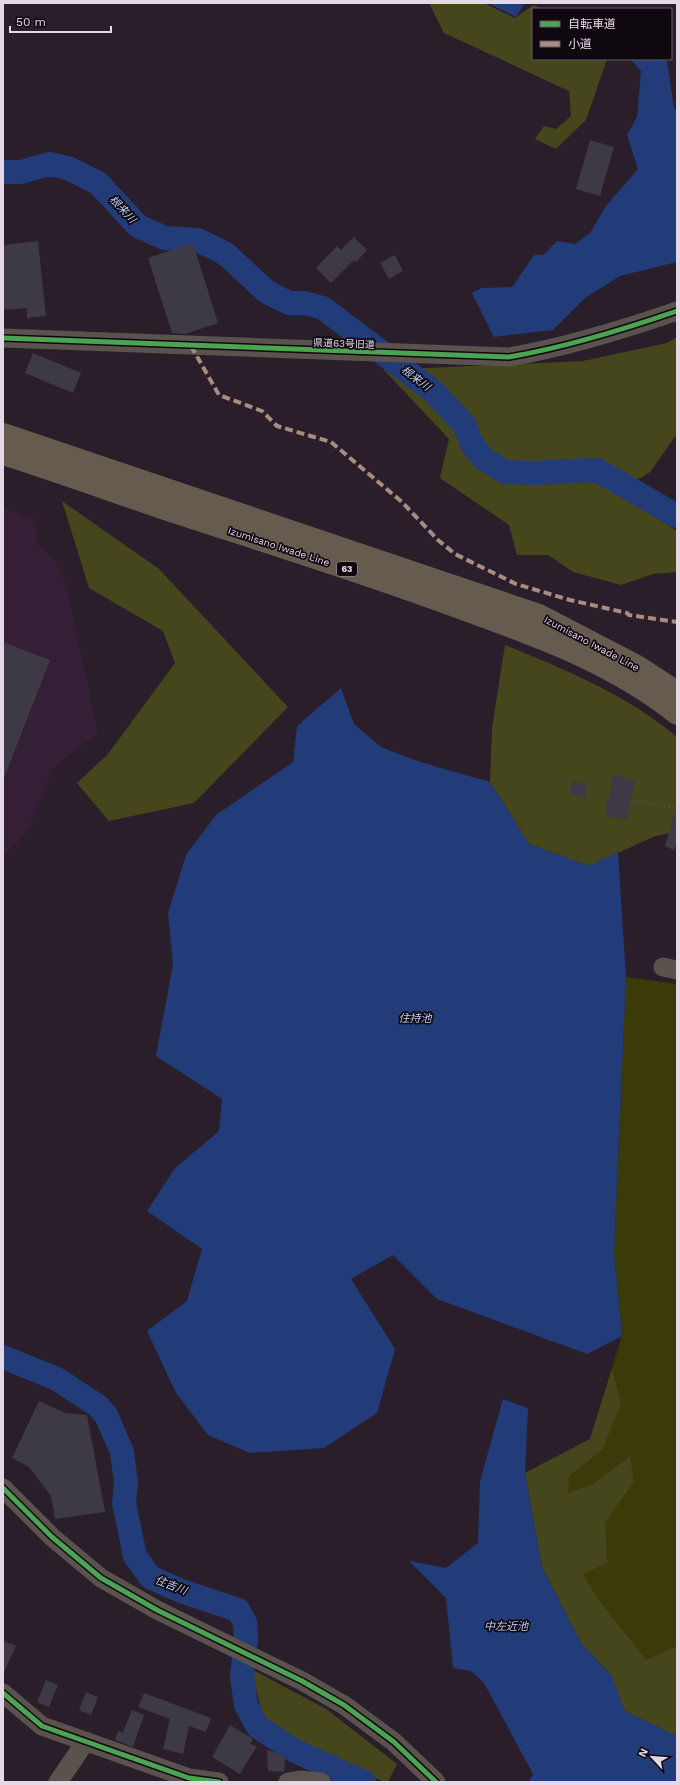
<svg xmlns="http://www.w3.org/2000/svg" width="680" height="1785" font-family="'Work Sans','Noto Sans JP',sans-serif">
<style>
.built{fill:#341f36}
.green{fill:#3b3b0a}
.forest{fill:#46461c}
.water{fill:#223c79}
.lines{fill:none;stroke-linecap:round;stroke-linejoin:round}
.river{stroke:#223c79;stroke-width:24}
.building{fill:#3e3a45}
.path{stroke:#595351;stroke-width:2.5;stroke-dasharray:1 3;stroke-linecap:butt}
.minor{stroke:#5a524c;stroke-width:19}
.major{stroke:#655b4f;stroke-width:22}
.quiet{stroke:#a88b81;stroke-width:4;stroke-dasharray:8 4;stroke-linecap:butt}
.cycleway-casing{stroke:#100811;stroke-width:8}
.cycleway{stroke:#4ca352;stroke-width:5}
.labels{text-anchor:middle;stroke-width:3.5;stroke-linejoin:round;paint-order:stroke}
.shield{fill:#100811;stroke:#a59aa6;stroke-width:1}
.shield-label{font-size:9px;font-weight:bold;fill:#e5d8e6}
.street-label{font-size:10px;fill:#e5d8e6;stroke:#100811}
.water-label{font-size:11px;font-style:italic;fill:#bed2f9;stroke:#100811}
</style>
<rect width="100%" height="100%" fill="#291e2a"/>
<path class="built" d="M3,507l33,12 1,25 18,16 11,23 32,150 -41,31 -7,11 -21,54 -10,12 -16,15z"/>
<path class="green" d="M626,977l51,7v752l-52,-25 -100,-238 65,-34 32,-103 -8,-84z"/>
<path class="forest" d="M429,3h55l31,15 18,-13 9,4h-9v50h74l-21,61 -30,29 -21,-10 9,-13 12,3 15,-13 -2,-25 -125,-58z
M677,337v97l-27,38 -33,20 60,39v41l-24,2 -32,11 -48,-13 -25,-17h-31l-8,-30 -69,-47 9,-39 -65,-69 199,-9 84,-18z
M62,501l97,68 129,138 -94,96 -85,18 -32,-38 31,-29 67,-91 -12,-32 -74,-43z
M505,645c61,25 121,49 172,92v94l-24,6 -64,29 -60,-22 -39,-62 2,-54z
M612,1369l9,35 -19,46 -33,26 -1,17 24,-8 38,-29 4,26 -29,40 2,41 -24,11 14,24 49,62 31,-14v90l-52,-25 -14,-36 -30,-32 -39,-76 -17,-94 65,-34z
M251,1669l75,40 71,55 -9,18h-4l-96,-45 -25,-20z"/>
<path class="water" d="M488,3h37l-9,14z
M630,59h29l8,2 7,47 3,4v150l-57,14 -35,22 -32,32 -59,7 -22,-44 9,-5 31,-1 22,-32h9l14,-14 18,3 15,-11 16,-27 32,-37 -11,-34 10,-18 4,-46z
M341,688l13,36 27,23 39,15 70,20 39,62 60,22 29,-14 8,125 -12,275 8,84 -35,18 -150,-55 -44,-44 -42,24 44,70 -18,64 -53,35 -74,5 -42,-18 -32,-42 -29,-62 40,-30 15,-52 -55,-38 28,-43 44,-37 3,-32 -66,-43 17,-92 -5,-51 18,-58 30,-40 77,-53 4,-36z
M503,1399l25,9 -3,65 17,94 39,76 30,32 14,36 52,25v46h-148l4,-8 -49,-91 -13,-12 -18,-3 -7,-70 -37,-37 37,7 32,-25 2,-62z"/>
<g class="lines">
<path class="river" d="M3,172h18l28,-8 19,4 30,15 40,43 27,12 33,2 28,14 41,38 22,11h16l18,5 110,83 31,33 8,20 12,15 21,13 29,1 63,-3 80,46
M3,1357l54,22 41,27 8,9 16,37 4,30 -2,21 11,53 15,21 31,14 57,19 7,12 1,19 -4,35 4,29 12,22 37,24 69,31"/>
</g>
<path class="building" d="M590,140l24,7 -14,49 -24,-7z
M354,237l13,13 -11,12 -2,-2 -23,23 -15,-15 21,-22 4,4z
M38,241l8,75 -19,2v-10l-24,2v-65z
M193,243l25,80 -33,11 -13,-1 -24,-75z
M395,255l8,16 -14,8 -9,-16z
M33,353l48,20 -8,20 -48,-20z
M3,642l47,18 -46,118h-1z
M613,775l22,5 -8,40 -22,-4z
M572,781l15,3 -2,14 -15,-3z
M674,814h3v28l-3,8 -9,-4z
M39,1401l26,12 22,2 18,97 -50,7 -4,-23 -22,-29 -17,-9z
M3,1641l13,5 -13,28z
M46,1680l12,5 -9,22 -12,-5z
M86,1692l12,5 -7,18 -12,-5z
M144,1693l67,25 -5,14 -17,-6 -6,28 -20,-5 7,-30 -32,-12z
M132,1710l12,5 -11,32 -18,-7 3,-9 5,1z
M230,1725l23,14 -3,5 7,2 -17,28 -28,-17z
M267,1750l18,6 -1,16 -16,-1z"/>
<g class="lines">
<path class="path" d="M637,801l40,7"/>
<path class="minor" d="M3,338l506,19c58,-10 113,-27 168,-46
M663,967l14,3
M3,1488l49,49 49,41 56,32 145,71 42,24 50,37 42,40
M3,1693l39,33 147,52 30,4
M58,1782l28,-41
M288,1782l12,-2 21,2"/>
<path class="major" d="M3,434l536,181 98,51 40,26
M3,454c53,17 106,36 159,54 91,30 182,58 273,91 84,31 171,58 242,115"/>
<path class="quiet" d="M191,346l28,49 43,16 15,15 54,16 71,60 36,38 17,14 61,30 54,16 57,13 2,2 48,7"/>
<defs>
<path id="cycleway" d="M3,338l506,19c58,-10 113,-27 168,-46
M3,1488l49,49 49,41 56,32 145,71 42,24 50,37 42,40
M3,1693l39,33 147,52 30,4"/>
</defs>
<use href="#cycleway" class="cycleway-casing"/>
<use href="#cycleway" class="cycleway"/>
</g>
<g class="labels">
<rect class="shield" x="337" y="562" width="20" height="14" rx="3"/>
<g class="shield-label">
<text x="347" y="572">63</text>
</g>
<g class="street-label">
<text transform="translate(344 343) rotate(2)" y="4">県道63号旧道</text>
<text transform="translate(279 546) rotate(18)" y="4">Izumisano Iwade Line</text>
<text transform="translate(592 643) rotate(28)" y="4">Izumisano Iwade Line</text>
</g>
<g class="water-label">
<text transform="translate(123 209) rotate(47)" y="4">根来川</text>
<text transform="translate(416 378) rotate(37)" y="4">根来川</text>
<text x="415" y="1022">住持池</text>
<text transform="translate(171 1585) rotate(21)" y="4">住吉川</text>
<text x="506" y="1630">中左近池</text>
</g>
</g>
<rect width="680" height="1785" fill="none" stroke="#e5d8e6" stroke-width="8"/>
<rect x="532" y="8" width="140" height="52" fill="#100811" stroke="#655b66"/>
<rect x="540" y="21" width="20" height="6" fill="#4ca352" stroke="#655b66"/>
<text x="568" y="28" font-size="12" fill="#e5d8e6">自転車道</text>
<rect x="540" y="41" width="20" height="6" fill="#a88b81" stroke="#655b66"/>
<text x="568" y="48" font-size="12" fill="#e5d8e6">小道</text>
<g transform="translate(652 1757) rotate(296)" stroke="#100811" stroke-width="3" paint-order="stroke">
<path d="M0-3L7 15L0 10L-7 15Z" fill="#e5d8e6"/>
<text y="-6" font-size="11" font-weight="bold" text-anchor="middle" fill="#e5d8e6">N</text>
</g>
<path d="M10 26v6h101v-6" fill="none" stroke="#e5d8e6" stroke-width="2"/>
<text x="16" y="26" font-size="12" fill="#e5d8e6" stroke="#100811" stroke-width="3" paint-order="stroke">50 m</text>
</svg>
